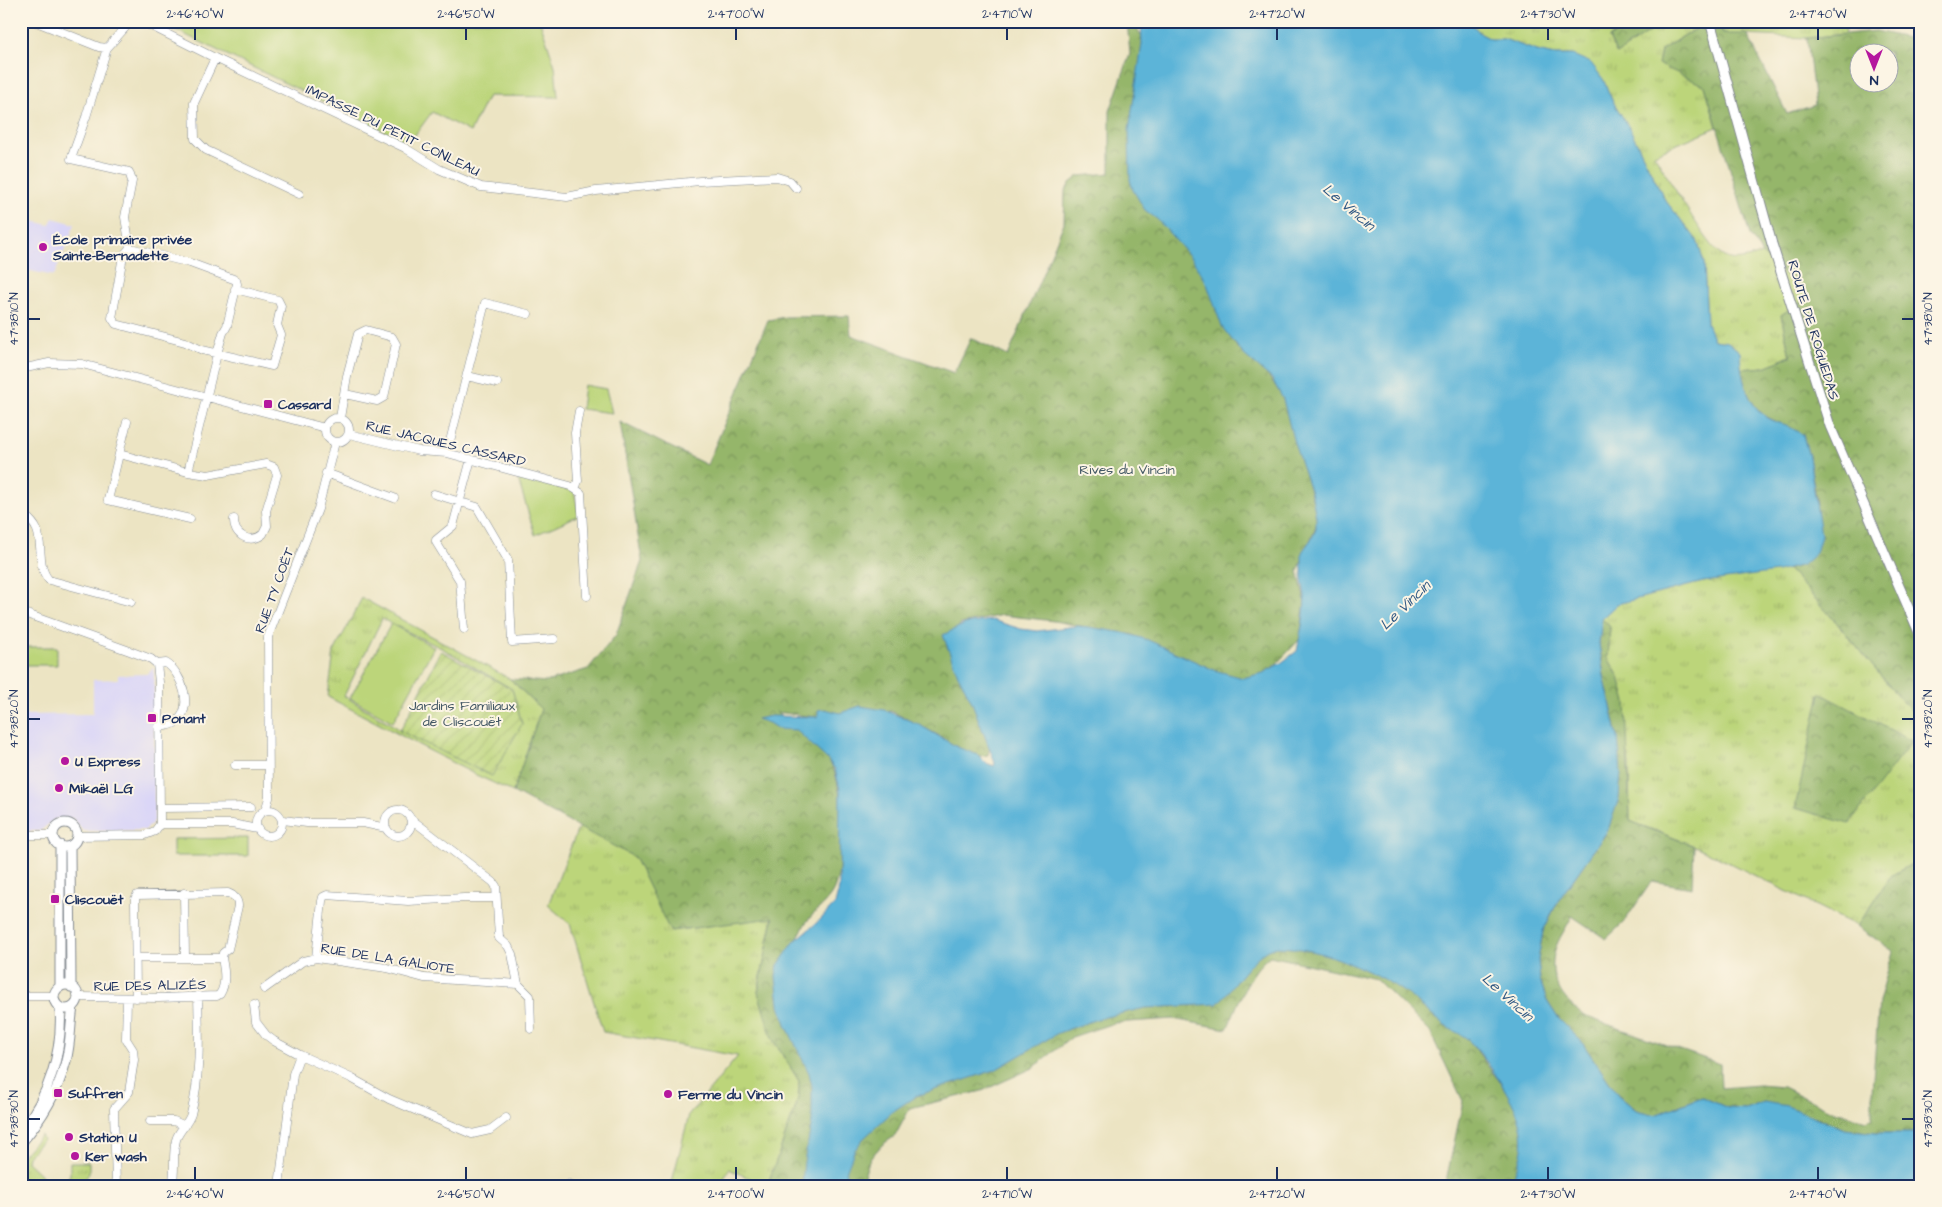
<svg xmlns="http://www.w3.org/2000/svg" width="1942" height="1207" font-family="'Architects Daughter',sans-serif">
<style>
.built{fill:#dad6f7}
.grass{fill:url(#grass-tufts);stroke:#6c826c;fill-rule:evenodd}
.forest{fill:url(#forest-crowns);stroke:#587264;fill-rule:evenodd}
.park{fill:#bcd57a;stroke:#6c826c}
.garden{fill:url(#garden-furrows);stroke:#6c826c}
.water{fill:#5bb4d8;stroke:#3b729b}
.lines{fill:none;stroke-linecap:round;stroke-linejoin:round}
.minor-casing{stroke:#848a90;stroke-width:9}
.tertiary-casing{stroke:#848a90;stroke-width:11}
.minor{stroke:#fff;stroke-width:8}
.tertiary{stroke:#fff;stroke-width:9}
.ticks{fill:none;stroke:#1b2f5e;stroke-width:2}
.poi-dot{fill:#b5179e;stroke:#fcf5e5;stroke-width:2}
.labels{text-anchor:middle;stroke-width:4;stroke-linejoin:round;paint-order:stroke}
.street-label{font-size:14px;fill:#1b2f5e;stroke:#fcf5e5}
.poi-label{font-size:14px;font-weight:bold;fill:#1b2f5e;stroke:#fcf5e5;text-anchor:start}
.park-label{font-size:14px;fill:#435865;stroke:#fcf5e5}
.water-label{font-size:15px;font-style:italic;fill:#2e5783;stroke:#fcf5e5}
.neatline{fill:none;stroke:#1b2f5e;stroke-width:2}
.ticks-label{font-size:12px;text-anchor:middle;fill:#1b2f5e}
</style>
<defs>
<pattern id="grass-tufts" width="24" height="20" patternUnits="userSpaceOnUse" patternTransform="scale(1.25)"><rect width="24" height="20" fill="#bcd57a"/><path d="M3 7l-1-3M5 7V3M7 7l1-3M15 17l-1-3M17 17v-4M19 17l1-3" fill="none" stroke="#a1b76c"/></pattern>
<pattern id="forest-crowns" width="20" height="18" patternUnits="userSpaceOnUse" patternTransform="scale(1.25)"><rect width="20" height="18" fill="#95b66a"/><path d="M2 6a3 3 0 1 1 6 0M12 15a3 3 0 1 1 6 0" fill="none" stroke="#79945a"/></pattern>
<pattern id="garden-furrows" width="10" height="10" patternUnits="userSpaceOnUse" patternTransform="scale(1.25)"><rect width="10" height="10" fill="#bcd57a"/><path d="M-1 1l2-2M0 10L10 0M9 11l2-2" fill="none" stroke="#a1b76c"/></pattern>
</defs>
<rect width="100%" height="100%" fill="#fcf5e5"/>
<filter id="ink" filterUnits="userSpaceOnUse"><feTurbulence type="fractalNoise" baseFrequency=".02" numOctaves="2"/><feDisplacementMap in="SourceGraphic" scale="10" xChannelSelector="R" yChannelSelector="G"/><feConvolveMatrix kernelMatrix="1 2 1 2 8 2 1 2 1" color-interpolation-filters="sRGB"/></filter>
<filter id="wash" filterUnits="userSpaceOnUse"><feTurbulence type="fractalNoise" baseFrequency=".0096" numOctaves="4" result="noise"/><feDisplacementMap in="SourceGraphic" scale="20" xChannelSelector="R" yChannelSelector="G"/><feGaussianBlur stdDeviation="1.12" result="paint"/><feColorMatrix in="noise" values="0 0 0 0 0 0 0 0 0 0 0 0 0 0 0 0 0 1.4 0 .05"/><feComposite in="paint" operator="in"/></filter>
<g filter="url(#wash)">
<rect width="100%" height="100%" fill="#ece4c3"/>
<path class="built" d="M21,218l28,7 4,-7 22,6 -21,52 -33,-7z
M154,667v151l-3,7 -6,5 -62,1 -11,-13 -17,1 -15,12h-19v-118l3,2 69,-1v-34l25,-1v-4l29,-1z"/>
<path class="grass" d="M1469,21h162l-22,17 8,16 48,-33h31l2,6 -37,23 44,36 12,41 -63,27c12,20 54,94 70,103 12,6 26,0 38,-3l48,42 -29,19 9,41 -25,11 -24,2 -1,-17 -12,-10 -14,-2 -7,-16 -3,-61 -7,-23 -32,-40 -34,-69 -19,-31 -9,-21 -30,-24h-19l-17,-4 -33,-12h-13l-10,-5z
M1719,21h128l-3,13 -37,4 -84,-4z
M1788,569l49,54 58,70 26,27v139l-29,16 -35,51 -162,-80 -65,-25 -1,-56 -10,-88 -11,-19 2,-31 -8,-9 15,-14 86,-22z
M362,598l148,81 31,30 -28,83 -39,-18 -146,-77 6,-45zM382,619l61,30 69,40 10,35 -101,18 -77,-46z
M579,826l55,31 37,74 102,-14 -15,75 14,46 27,43v17l-32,88 -38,-17 -9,17h-49l18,-71 49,-59 -135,-24 -33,-108 -22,-19z
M41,1135l2,5 -15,16 -1,6 25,23h9l9,-10v-13h19v12l-15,12h-53v-29z"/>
<path class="forest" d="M1127,21h12l-1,9 8,14 57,216 26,60 8,28 19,12 30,40 32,121 -20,50 7,30 -5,38 -39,41 -22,4 -27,-15 -53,-23 -57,-16 -48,-9 -52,-6 -41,9 -6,7 38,97 -5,27 -16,2 -34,-22 -47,-24 -68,7 -47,-6c18,18 42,29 55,52 14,23 15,109 0,131 -7,11 -19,18 -26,29 -7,12 -12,26 -18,38l-9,4 1,41 17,34 22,37 -10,108h-41l32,-88v-17l-27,-43 -14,-46 15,-74 -103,13 -36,-74 -121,-65 28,-83 -31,-30 36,3 42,-13 28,-34 26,-74 -22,-139 87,43 61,-145 17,-3 64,-1 2,19 103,38 17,-35 37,18 56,-133 1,-31 5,-9 9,-7 31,-3v-62l20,-57z
M1631,21h34l-48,33 -8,-16z
M1696,21h23l4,13h24l40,80 28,-9 -8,-67 69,-7 40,9v20l5,1v659l-26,-27 -58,-70 -49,-54 15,-4 14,-61 -8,-47 -6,-22c-11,-7 -21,-10 -32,-16 -20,-9 -26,-31 -30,-50l24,-2 25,-11 -9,-41 29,-19 -48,-42 -12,-19 -45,-149 -47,-22 3,-14 37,-23zM1860,52h30v30h-30z
M1602,618l8,9 -2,31 11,19 7,25 4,119 64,25 -2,42 -40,-7 -28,41 -18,17 -34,-23c-5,11 -14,23 -17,34 -8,29 7,49 29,66l136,48 1,24 38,-3 24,2 45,22 39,12 5,-3v-26l7,-90 14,-51 -36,-25 35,-51 29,-16v274h-46l-30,-4 -26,-11 -55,-16 -19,7 -17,-1 -26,-11 -47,18 -19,-5 -18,-15 -37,-54 -23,-23 -11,-17 -7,-21 -2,-20 5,-29 15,-30 50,-71 10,-93 -14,-61 -5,-32z
M1820,693l92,48 -63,83 -54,-16z
M1296,921l158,98 39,54 40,49 -12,64h-76l18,-85 -33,-69 -54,-53 -106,-23c-22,16 -32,49 -43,73l-54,-10 -59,4 -42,14 -39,31 -51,23 -72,17 -15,28 -12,8 -13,14 -8,24v4h-24l4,-27 34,-46z"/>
<path class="park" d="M157,21h383l15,45 3,31 -70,-1 -18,36 -38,-20 -23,31z
M584,385l22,4 6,24 -31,-4z
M518,479l56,12 5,24 -44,20z
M391,624l43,23 -41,75 -43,-24z
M21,647h36v18h-36z
M248,838v18h-75v-17z"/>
<path class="garden" d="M441,651l71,38 10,35 -30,52 -92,-45z"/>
<path class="water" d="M1141,21h241l31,5 25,-1 9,-4h22l12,13 10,5h13l33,12 17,4h19l18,8 12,16 9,21 19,31 34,69 32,40 7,23 3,61 7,16 14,2 12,10c1,24 6,52 28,66 5,3 12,5 18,7 6,3 12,7 17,10l6,22 12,78 -5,18 -13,12 -26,7 -74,10 -86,22 -15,14 -3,26 5,32 14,61 3,36 -2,25 -11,32 -50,71 -15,30 -5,29 2,20 7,21 11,17 23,23 37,54 18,15 19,5 47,-18 26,11 17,1 19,-7 23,4 58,23 30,4h46v53h-171l-11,-7 -18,7h-211c10,-26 18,-42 8,-70 -8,-22 -35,-63 -53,-79 -6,-4 -14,-7 -20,-11 -15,-11 -28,-26 -44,-36 -29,-20 -74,-39 -109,-42 -6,0 -13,-2 -19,0 -21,6 -40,41 -56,56l-72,4 -48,11 -39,14 -63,37 -79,26 -24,16 -29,27 -9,12 -7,18 -4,17h-41l2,-24 8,-40v-36l-3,-13 -22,-46 -8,-24 -3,-26 2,-12 17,-24 25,-21 15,-16 4,-16 1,-98 -5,-21 -7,-9 -32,-30 -18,-1 -9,-6 -12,-4 14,-3 47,1v-7l7,-1 15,4 20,-7 24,4 34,14 39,23 21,8 8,8 8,3 1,-3 -24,-63 -13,-25 -15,-40 22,-11 27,-4 29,9 16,2 40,-5 11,1 37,6 23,7 66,30 29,8 20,-5 18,-10 16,-12 7,-36 1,-19 -3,-17v-27l10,-14 4,-10v-11l-4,-21 -18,-53 -11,-44 -11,-20 -29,-25 -21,-27 -15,-43 -14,-24 -35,-40 -13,-10 -12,-20 -3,-10 -1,-50 13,-86z"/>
</g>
<g filter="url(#ink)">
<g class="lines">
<defs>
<path id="minor" d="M34,21l65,26 8,1
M131,21l-24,27 -21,69 -15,42 58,13 3,9 -7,36 5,31 60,15 46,17 1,4 -10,42 -4,7 -6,21 -29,118 20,3 58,-11 8,3 3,8 -11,36 1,15 -4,8c-13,11 -30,1 -29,-15
M141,21l74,37 190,90 34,21 42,18 86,10 29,-6 104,-10 77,-4 13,4 6,7
M215,58l-21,45 1,36 11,11 93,44
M130,248l-7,8 -11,62 4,6 69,18 17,8 70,16 9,-31 -4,-10 4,-19 -3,-6 -43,-11
M21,369l28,-6 33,1 243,64
M467,376l30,7
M325 430a12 12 0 1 1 24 0a12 12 0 1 1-24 0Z
M340,418l7,-42 11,-42 8,-4 26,7 4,7 -12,53 -7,4 -32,-7
M349,434l70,17 28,2 123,33 11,7 6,103
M447,453l38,-150 43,11
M119,454l8,-32
M188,472l-69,-18 -11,46 82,19
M326,473l68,25
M575,489l3,-8 -3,-48 4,-22
M434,494l43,13 31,53 4,82 42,-3
M21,512c6,5 13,10 16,18 6,15 0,38 12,50l82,22
M21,612l106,38 24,9 6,5 2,18 1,142
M464,629l-4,-48 -24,-39v-2l17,-14 18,-67
M157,664l9,-1c16,10 29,46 9,60 -4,3 -11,3 -16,4
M235,765h33
M160,808l91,-1
M256 823a13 13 0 1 1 26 0a13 13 0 1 1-26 0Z
M385 823a13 13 0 1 1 26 0a13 13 0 1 1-26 0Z
M265,811l4,-13 -1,-161 50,-128 17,-67
M411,819l82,63 3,4 3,52 9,8 4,8 6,30 12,12 1,33
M283,820l24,3h56l23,5
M160,824h72l25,5
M21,835h32
M77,836l68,-1 10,-4 5,-7
M184,893l1,64
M136,958h86l1,-5 5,-4 10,-43c0,-6 -4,-11 -10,-13l-91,2 -2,4 1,99
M316,958l6,-57 1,-4 4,-2 81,6 56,-3h32
M264,989l39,-28 13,-3 71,10 37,10 94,6
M21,996h33
M78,997l81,1 58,-2 3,-2c7,-11 4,-25 2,-36
M254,1005l2,17 10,13 8,6 26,14 51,23 38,21 83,35 18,-4 16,-12
M150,1121h24l11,5
M569,1184l5,2
M116,1186l-2,-77 15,-17 5,-32 -1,-10 -7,-11 1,-40
M172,1186c4,-15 0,-31 4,-46 2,-9 12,-16 15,-26 10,-39 8,-79 7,-118
M279,1186l14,-112 7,-19"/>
<path id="tertiary" d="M1710,21l62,223 58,182 91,211
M53 835a12 12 0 1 1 24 0a12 12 0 1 1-24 0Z
M60,845v142
M70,846l1,141
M54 997a12 12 0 1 1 24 0a12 12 0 1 1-24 0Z
M21,1131c28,-34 42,-80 39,-123
M21,1143c21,-24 37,-51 45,-82 5,-18 4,-36 7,-54"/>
</defs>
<use href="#minor" class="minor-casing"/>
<use href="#tertiary" class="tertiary-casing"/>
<use href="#minor" class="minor"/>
<use href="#tertiary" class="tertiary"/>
</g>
</g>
<path class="ticks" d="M195,28v12M466,28v12M736,28v12M1007,28v12M1277,28v12M1548,28v12M1818,28v12M28,319h12M1902,319h12M28,719h12M1902,719h12M28,1119h12M1902,1119h12M195,1167v13M466,1167v13M736,1167v13M1007,1167v13M1277,1167v13M1548,1167v13M1818,1167v13"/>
<g class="poi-dot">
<circle cx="43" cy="247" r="5"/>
<rect x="263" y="399" width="10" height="10" rx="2.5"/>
<rect x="147" y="713" width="10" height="10" rx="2.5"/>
<circle cx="65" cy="761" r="5"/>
<circle cx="59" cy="788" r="5"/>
<rect x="50" y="894" width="10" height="10" rx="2.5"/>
<rect x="53" y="1088" width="10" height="10" rx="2.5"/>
<circle cx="668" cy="1094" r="5"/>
<circle cx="69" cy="1137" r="5"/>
<circle cx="75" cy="1156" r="5"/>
</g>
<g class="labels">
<g class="street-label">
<text transform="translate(393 130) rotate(26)" y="5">IMPASSE DU PETIT CONLEAU</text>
<text transform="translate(1814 330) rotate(73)" y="5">ROUTE DE ROGUEDAS</text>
<text transform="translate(446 443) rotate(13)" y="5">RUE JACQUES CASSARD</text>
<text transform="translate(274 590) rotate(-70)" y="5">RUE TY COËT</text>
<text transform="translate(388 958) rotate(9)" y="5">RUE DE LA GALIOTE</text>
<text transform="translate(150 985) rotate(-1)" y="5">RUE DES ALIZÉS</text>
</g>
<g class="poi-label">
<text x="53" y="244">École primaire privée<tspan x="53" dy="16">Sainte-Bernadette</tspan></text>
<text x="278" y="409">Cassard</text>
<text x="162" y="723">Ponant</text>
<text x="75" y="766">U Express</text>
<text x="69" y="793">Mikaël LG</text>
<text x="65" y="904">Cliscouët</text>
<text x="68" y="1098">Suffren</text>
<text x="678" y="1099">Ferme du Vincin</text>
<text x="79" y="1142">Station U</text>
<text x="85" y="1161">Ker wash</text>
</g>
<g class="park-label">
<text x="1127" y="474">Rives du Vincin</text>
<text x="462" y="710">Jardins Familiaux<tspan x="462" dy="16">de Cliscouët</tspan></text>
</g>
<g class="water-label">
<text transform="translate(1349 207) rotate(40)" y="5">Le Vincin</text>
<text transform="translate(1405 605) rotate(-44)" y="5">Le Vincin</text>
<text transform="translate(1508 997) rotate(42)" y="5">Le Vincin</text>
</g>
</g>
<rect width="1942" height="1207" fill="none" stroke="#fcf5e5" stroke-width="55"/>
<g transform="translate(1874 68) rotate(180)"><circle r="24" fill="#fcf5e5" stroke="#a2a6af"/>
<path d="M0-4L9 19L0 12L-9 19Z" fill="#b5179e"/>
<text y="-8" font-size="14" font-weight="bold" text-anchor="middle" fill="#1b2f5e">N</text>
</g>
<rect x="28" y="28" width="1886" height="1152" class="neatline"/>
<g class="ticks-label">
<text x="195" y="18">2°46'40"W</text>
<text x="466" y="18">2°46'50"W</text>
<text x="736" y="18">2°47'00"W</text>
<text x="1007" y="18">2°47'10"W</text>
<text x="1277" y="18">2°47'20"W</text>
<text x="1548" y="18">2°47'30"W</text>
<text x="1818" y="18">2°47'40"W</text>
<text transform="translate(1928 319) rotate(-90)" y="4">47°38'10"N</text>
<text transform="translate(14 319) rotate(-90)" y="4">47°38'10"N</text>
<text transform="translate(1928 719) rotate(-90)" y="4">47°38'20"N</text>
<text transform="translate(14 719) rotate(-90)" y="4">47°38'20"N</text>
<text transform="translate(1928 1119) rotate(-90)" y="4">47°38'30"N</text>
<text transform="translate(14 1119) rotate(-90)" y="4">47°38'30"N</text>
<text x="195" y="1198">2°46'40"W</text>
<text x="466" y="1198">2°46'50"W</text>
<text x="736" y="1198">2°47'00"W</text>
<text x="1007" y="1198">2°47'10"W</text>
<text x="1277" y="1198">2°47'20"W</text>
<text x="1548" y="1198">2°47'30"W</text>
<text x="1818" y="1198">2°47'40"W</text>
</g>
</svg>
